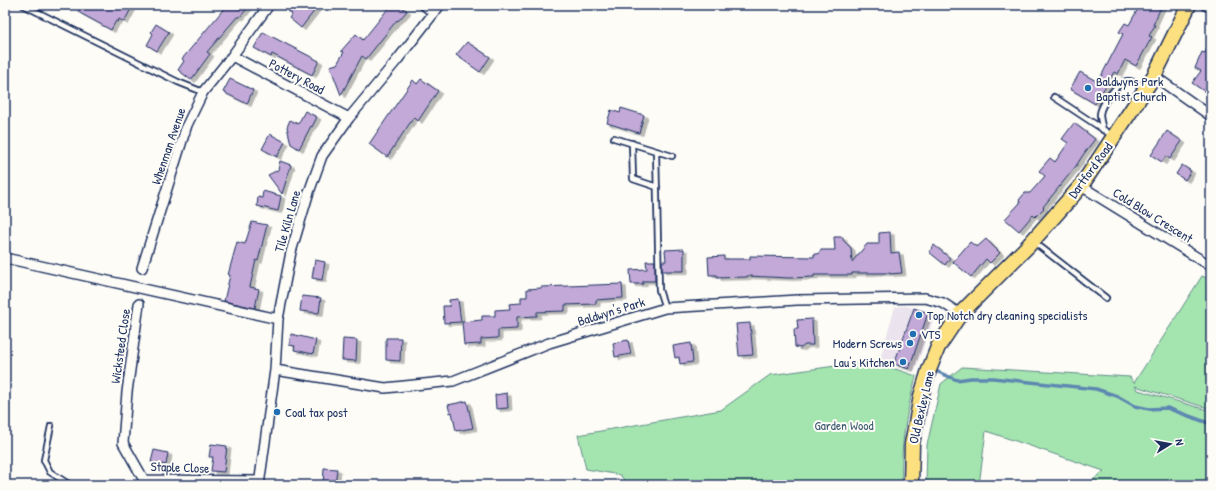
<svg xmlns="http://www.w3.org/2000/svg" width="1216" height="490" font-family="'Patrick Hand',sans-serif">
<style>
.built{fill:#ebe3ed}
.green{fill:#a4e5af;stroke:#608a86}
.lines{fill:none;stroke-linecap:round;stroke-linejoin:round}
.stream{stroke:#5d87b1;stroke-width:3.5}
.building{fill:#c2a9d7;stroke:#1b2f5e;filter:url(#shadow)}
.service-casing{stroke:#1b2f5e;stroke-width:8}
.minor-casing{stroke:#1b2f5e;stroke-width:12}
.primary-casing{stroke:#1b2f5e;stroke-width:17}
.service{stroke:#fdfcf7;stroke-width:4.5}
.minor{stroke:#fdfcf7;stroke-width:9}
.primary{stroke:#fce080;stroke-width:14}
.poi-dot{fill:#1f6fb2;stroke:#fdfcf7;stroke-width:1.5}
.labels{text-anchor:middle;stroke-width:4;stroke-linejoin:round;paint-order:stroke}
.street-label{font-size:13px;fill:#1b2f5e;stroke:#fdfcf7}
.poi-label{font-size:13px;fill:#1b2f5e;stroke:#fdfcf7;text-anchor:start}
.park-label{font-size:13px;fill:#3d5c72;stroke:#fdfcf7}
</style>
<defs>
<filter id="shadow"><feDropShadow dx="4" dy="2.5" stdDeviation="0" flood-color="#0004"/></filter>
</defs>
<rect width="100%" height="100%" fill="#fdfcf7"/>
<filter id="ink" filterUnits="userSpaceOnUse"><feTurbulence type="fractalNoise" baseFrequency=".025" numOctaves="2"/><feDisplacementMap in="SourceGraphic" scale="8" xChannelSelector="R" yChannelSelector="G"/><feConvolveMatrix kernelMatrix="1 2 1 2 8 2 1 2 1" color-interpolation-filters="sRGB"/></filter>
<g filter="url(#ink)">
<path class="built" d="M904,306l32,6 -21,59 -35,-12 15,-52z"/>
<path class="green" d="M1202,276l9,4v129l-76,-23 3,4 73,21v74h-124l17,-14 -118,-40 -7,54h-53l1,-40 14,-61 21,-17 168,10 4,6z
M872,361l44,15c-10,39 -16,68 -14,109h-274l-8,-10 -34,-6 -8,-34 143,-25 49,-35z"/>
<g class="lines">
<path class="stream" d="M938,372l19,8 14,-2h22l103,11 21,7 18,10 14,3 18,-1 44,16"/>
</g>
<path class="building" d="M82,5h51l-9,17 -5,-3 -1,3 -2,-1 -5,9 -33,-18z
M227,5h23l-10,12h-3l-30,35 3,2 -19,26 -13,-10 6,-9 -2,-2z
M293,5h26l-18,23 -12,-10 3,-4 -4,-3z
M391,5h8l8,6 -9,10 -1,-1 -31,39 -4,-3 -21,39 -11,-29 7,-2 7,-12 -3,-1 15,-17 7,6z
M1140,5h22l-9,20h2l-6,11 3,1 -16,29 -11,-6 -7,14 -4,-2 -19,32 -25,-15 10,-17 18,10 25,-48 -4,-2 6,-9 4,2z
M156,24l13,8 -12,19 -10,-6 6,-11 -2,-2z
M263,32l56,29 -7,14 -40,-21 -1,3 -17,-9z
M1211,41v55l-19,-13 9,-12 -6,-3 7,-16 3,1z
M467,42l23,15 -10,15 -24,-17z
M230,79l23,11 -6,14 -24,-12z
M421,79l17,12 -20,30 -4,-4 -27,40 -18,-13 44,-64 4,4z
M621,108l23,7 -5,18 -32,-10 4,-13 9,3z
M305,111l12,6 -5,10 -1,-1 -12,23 -8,-5 -4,-17 3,-7 8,4z
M1074,123l21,16 -12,16 -7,11 -33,41 1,1 -9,9 -2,-2 -14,16 -14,-12 15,-16 -1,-3 6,-7h5l15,-17 -6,-5 11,-13 5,4 13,-19 -6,-4z
M1167,131l15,10 -12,18 -4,-3 -4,6 -11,-7z
M270,134l15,8 -8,15 -15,-8z
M280,161l11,4 -9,29 -14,-19 10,-5z
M1182,165l9,6 -6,9 -9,-6z
M263,191l18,5 -3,15 -21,-5 1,-9 4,1z
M252,222l15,3 -9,36 -2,-1 -6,27 9,2 -4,19 -31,-7 6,-26h-2l9,-33 8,2z
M890,232l1,21 8,-1 3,21 -12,1v-1h-38v2h-38v2l-25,1 -42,-2v1l-30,1v-3h-8l-1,-18 16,-1v3h26v-3l64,1v-3h4l3,-4h14l-1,-13h9v3l8,8 1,14 15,-18h12v-11z
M986,239l14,14 -10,10 -4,-4 -15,18 -18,-15 17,-20 7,5z
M934,245l16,13 -5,7 -16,-13z
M684,249v22h-22v-10h4l-1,-11z
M315,260l10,2 -3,18 -10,-2z
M646,261h9v20h-12v3h-12l-1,-14 17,-1z
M622,284l1,14 -27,2v4l-31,1v6l-28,1v4l-20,1v12l-19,1v8l-17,1v5l-17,1 -2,-23 20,-2v-4h13v-6l15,-1 -1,-5 12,-1v-6h6v-8l14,-1v-1z
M302,296l19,2 -2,15 -19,-2z
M458,299l3,23 -17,1 -1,-17h7l-1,-6z
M914,308l14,5 -19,56 -15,-5z
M812,319l1,26h-8l-4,3 -6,-1 -1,-18h4l-1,-9z
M750,323l3,32 -14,1 -3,-32z
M291,334l25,6 -3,14 -19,-4 1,-4 -6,-1z
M386,338h15l-1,23 -14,-1z
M343,339l14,1 -1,21 -14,-1z
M628,340l3,14 -16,3 -2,-14z
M691,343l2,19 -13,2 -1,-7 -4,1 -2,-12z
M507,393l1,15 -12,1 -1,-14z
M467,401l6,27 -17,3 -4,-19 -2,1 -2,-8z
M211,444l16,2 -3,26 -13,-1 2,-14h-4z
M154,450l14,3 -2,12 -15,-3z
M324,468l13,1 -2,16h-12z"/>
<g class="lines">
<defs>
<path id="service" d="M23,5l155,77 25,10
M1054,97l59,39
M1103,130c-1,-5 -3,-10 -3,-16 1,-9 17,-32 27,-33 6,-1 12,4 17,7
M614,138l42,13 3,139 6,18
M632,143l1,36 24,8
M656,151l16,5
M1034,242l72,56
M51,426l-7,34 6,12 20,13"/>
<path id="minor" d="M424,5l10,8
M1205,5l6,2
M232,56l117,62
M1154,76l57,40
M1081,186l130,80
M5,258l273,61
M142,268l45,-143 16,-33 29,-36 37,-51
M139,304l-12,88 -4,51 21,37
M275,370l110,18 68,-7 96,-38 116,-35 132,-8 128,-2 18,5 17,11
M144,480l116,1
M259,485l16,-115 3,-51 13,-67 17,-57 14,-39 27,-38 49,-59 42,-54"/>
<path id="primary" d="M911,485l1,-41 9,-48 8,-26 9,-23 22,-33 68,-68 53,-60 73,-110 35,-71"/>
</defs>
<use href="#service" class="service-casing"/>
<use href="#minor" class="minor-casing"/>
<use href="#primary" class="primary-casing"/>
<use href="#service" class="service"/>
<use href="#minor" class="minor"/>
<use href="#primary" class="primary"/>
</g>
</g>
<g class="poi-dot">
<circle cx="1088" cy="88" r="4"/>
<circle cx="919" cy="315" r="4"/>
<circle cx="913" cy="334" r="4"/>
<circle cx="910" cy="343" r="4"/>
<circle cx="903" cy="362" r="4"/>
<circle cx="277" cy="412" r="4"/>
</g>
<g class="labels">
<g class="street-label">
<text transform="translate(297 76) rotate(28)" y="5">Pottery Road</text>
<text transform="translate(168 146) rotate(-71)" y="5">Whenman Avenue</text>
<text transform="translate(1090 170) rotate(-54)" y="5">Dartford Road</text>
<text transform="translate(1153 215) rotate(32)" y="5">Cold Blow Crescent</text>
<text transform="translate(287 221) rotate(-74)" y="5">Tile Kiln Lane</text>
<text transform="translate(611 311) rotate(-17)" y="5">Baldwyn's Park</text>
<text transform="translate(120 346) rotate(-82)" y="5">Wicksteed Close</text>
<text transform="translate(921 407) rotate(-77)" y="5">Old Bexley Lane</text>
<text transform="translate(180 467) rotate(2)" y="5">Staple Close</text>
</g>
<g class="poi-label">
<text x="1096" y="86">Baldwyns Park<tspan x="1096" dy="15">Baptist Church</tspan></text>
<text x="927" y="320">Top Notch dry cleaning specialists</text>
<text x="921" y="339">VTS</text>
<text x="902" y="348" text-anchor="end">Modern Screws</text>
<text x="895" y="367" text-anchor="end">Lau's Kitchen</text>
<text x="285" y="417">Coal tax post</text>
</g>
<g class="park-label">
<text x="844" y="430">Garden Wood</text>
</g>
</g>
<rect width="1216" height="490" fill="none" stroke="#fdfcf7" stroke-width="20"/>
<rect x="10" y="10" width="1196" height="470" fill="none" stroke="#1b2f5e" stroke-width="1.5" filter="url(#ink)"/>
<g transform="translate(1170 444) rotate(79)" stroke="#fdfcf7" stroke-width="3" paint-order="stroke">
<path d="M0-3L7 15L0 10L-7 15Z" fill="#1b2f5e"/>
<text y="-6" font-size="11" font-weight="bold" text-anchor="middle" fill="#1b2f5e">N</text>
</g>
</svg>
